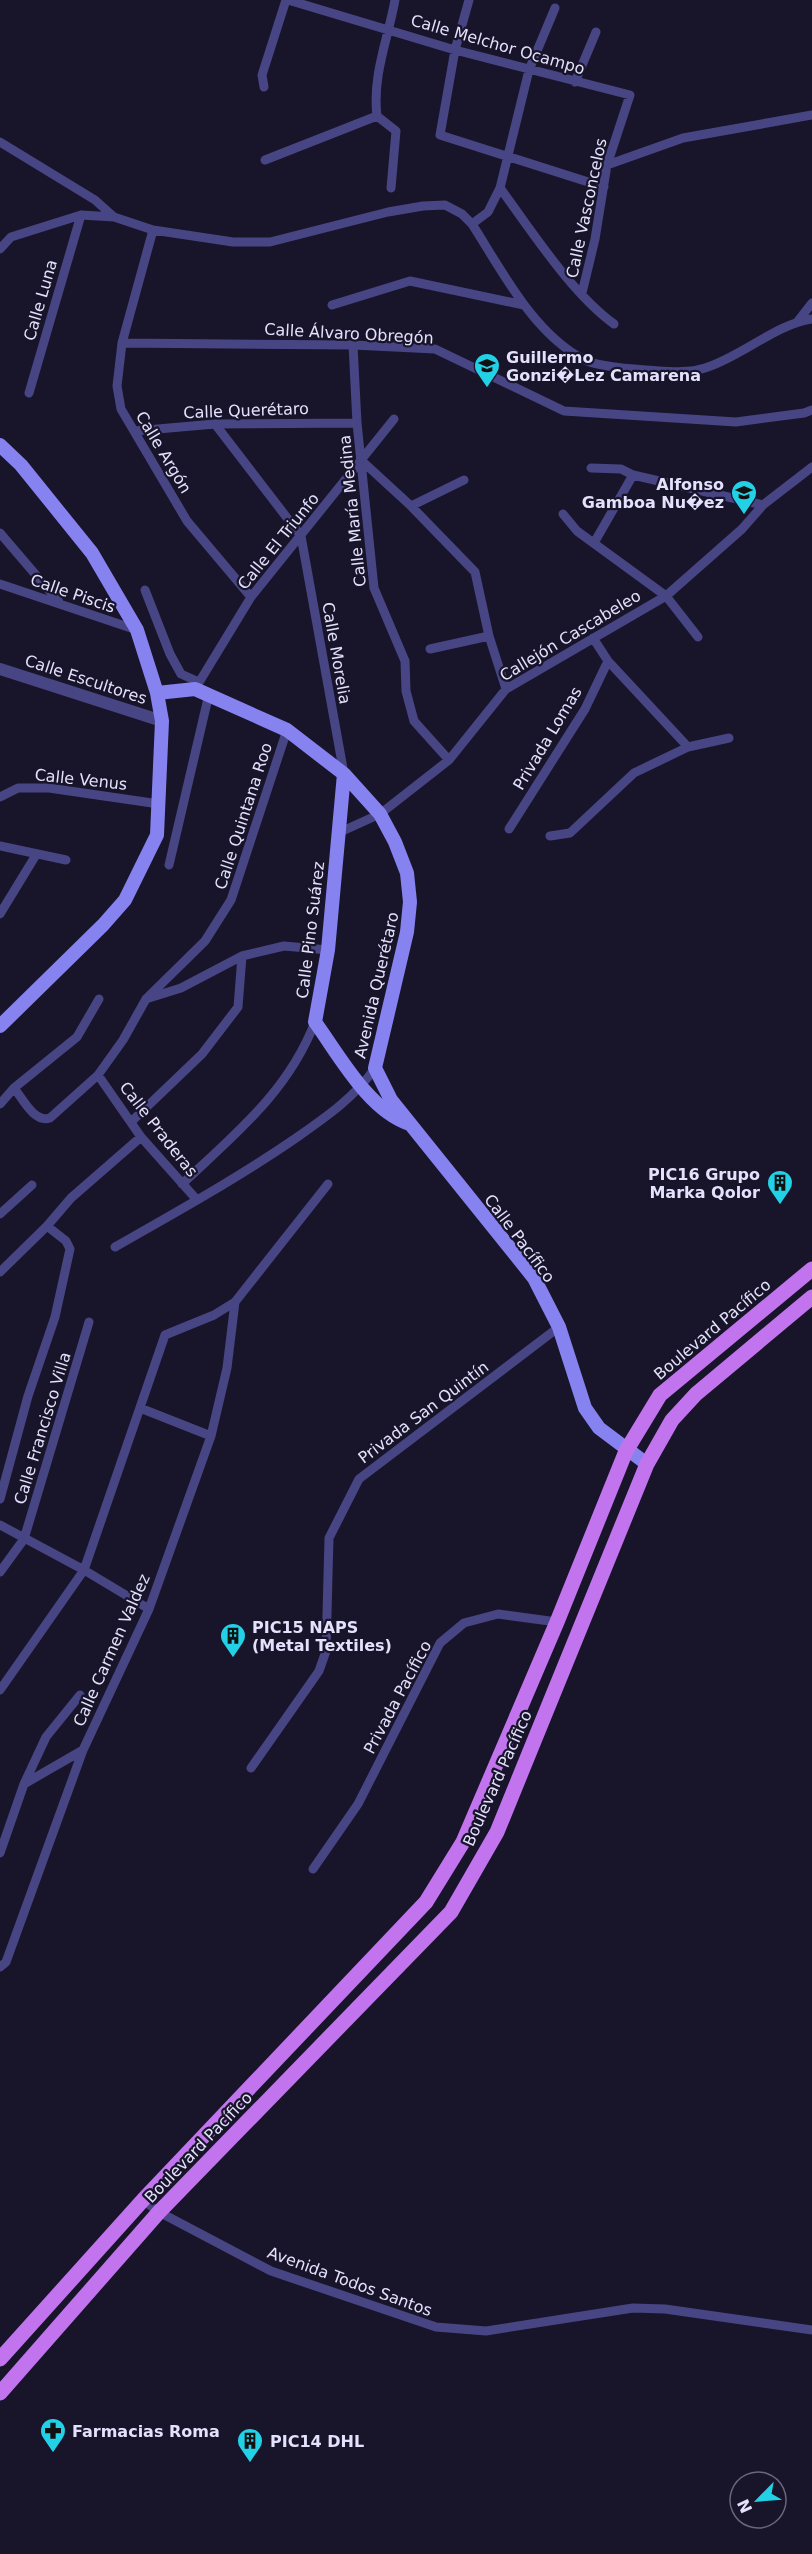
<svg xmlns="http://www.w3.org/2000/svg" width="812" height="2554" font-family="'DejaVu Sans',sans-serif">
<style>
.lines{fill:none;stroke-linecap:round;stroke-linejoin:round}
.minor{stroke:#484584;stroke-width:9}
.tertiary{stroke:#484584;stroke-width:12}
.secondary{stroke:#8683f1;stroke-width:14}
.primary{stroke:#c274ef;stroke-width:15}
.labels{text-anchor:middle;stroke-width:4.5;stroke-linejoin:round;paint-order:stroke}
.street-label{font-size:16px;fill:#e4e1fc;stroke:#18142a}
.poi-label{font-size:16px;font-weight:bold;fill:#e4e1fc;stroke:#18142a;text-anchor:start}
</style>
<rect width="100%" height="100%" fill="#18142a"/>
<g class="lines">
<path class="minor" d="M288,0l167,50 175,45 -23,70 -12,74 -13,54
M469,0l-14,50 -15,85 164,52
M575,82l21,-50
M264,87l-2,-12 24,-75
M377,116c-5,-40 11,-77 18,-116
M377,116l19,15 -5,57
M0,142l95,58 19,17
M265,160l112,-44
M607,165l76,-27 129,-23
M500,188c32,43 71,105 114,136
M472,224l16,-12 12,-24 29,-118 26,-62
M153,230l-31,113 -5,43 4,23 66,112 64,76
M0,249l11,-12 70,-22 33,2 39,13 80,12h37l118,-30 35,-6 22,-1 17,9 10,10c29,45 61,109 111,135 14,8 47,10 63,11 19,1 41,4 59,-2 36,-11 71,-44 107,-49
M332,305l78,-24 114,24
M798,321l14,-18
M122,343l231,2 82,4 129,62 172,11 68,-9 8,-3
M353,345l4,78 17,165 31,73 1,30 8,30 35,39
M29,393l52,-178
M215,424l86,112 43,238
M135,431l80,-7 142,-1
M362,461l49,45 64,66 14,64 17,53
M591,468l30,1 12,6 130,30
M411,506l53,-26
M563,514l14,17 89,65 32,41
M0,533l59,69
M594,543l39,-68
M0,584l137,46
M145,590l25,64 11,20 18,8
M593,638l15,23 80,86
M430,649l59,-13
M195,689l56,-92 143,-178
M0,797l18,-9h31l110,16
M509,829l76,-120 23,-48
M338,833l42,-19 69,-54 57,-71 160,-93 76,-67 21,-24 49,-38
M550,836l20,-3 64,-60 54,-26 41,-9
M0,846l66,14
M169,865l40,-171
M0,914l36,-59
M149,998l32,-10 61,-32 42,-10 44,4
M98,1075l43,62 56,63
M14,1088c9,11 20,35 36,30l48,-43 25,-35 23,-41 59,-58 26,-41 56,-170
M0,1104l14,-16 63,-51 22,-38
M131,1122l71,-68 36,-47 4,-51
M182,1184c53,-50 106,-92 133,-162
M0,1214l32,-29
M115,1247c61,-35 123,-69 181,-109 30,-21 58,-40 79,-70
M0,1272l47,-46 24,-28 70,-61
M140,1408l71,28
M0,1499l28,-103 27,-79 15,-68 -4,-8 -19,-15
M0,1525l84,45 65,39
M0,1572l24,-33 65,-217
M0,1690l84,-120 81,-235 49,-20 21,-13 93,-118
M251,1768l68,-97 7,-20 3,-113 30,-59 200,-152
M24,1784l22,-47 34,-42
M0,1853l24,-69 59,-34
M313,1869l45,-65 82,-161 24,-20 34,-9 59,8
M0,1967l6,-5 77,-212 66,-141 62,-173 16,-68 8,-66
M143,2200l16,12 112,59 165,56 50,4 147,-23 32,1 147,21"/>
<path class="tertiary" d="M0,669l162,52"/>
<path class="secondary" d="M0,445l21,20 71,88 45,77 20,63 5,28 -5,114 -32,65 -22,25 -103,101
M157,693l38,-4 92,41 57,44 36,40 15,28 12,31 3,29 -3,30 -32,136 16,32 143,178 25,49 26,81 14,20 48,36
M344,774l-16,176 -13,72c24,33 54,89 95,102"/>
<path class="primary" d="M0,2359l143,-159 283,-298 37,-60 94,-220 69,-171 34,-56 152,-126
M0,2393l159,-181 292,-300 46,-80 150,-368 25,-44 24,-26 116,-97"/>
</g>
<defs>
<symbol id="school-pin" viewBox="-11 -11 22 30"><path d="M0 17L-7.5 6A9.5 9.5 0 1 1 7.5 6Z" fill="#23d1e6" stroke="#18142a"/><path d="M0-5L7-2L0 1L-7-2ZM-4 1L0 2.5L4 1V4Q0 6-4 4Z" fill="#111"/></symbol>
<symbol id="building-pin" viewBox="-11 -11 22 30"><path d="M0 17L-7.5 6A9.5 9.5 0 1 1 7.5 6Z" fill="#23d1e6" stroke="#18142a"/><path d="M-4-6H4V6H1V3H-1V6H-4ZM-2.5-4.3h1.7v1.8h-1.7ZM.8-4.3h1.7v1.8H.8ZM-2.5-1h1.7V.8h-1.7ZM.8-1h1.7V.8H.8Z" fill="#111"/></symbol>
<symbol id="pharmacy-pin" viewBox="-11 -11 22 30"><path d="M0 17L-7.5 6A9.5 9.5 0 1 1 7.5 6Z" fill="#23d1e6" stroke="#18142a"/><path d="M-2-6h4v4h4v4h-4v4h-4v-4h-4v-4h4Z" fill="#111"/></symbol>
</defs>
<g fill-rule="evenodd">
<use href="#school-pin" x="472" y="351" width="30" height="40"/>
<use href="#school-pin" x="729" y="478" width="30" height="40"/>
<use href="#building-pin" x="765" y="1168" width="30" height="40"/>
<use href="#building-pin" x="218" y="1621" width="30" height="40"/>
<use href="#pharmacy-pin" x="38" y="2416" width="30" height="40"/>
<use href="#building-pin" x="235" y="2426" width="30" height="40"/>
</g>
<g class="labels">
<g class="street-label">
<text transform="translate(498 44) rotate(16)" y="6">Calle Melchor Ocampo</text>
<text transform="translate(586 208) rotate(-78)" y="6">Calle Vasconcelos</text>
<text transform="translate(40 300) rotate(-74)" y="6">Calle Luna</text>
<text transform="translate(349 333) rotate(3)" y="6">Calle Álvaro Obregón</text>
<text transform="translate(246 410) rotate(-2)" y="6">Calle Querétaro</text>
<text transform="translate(164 452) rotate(59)" y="6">Calle Argón</text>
<text transform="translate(352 511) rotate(-96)" y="6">Calle María Medina</text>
<text transform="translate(278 541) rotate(-51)" y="6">Calle El Triunfo</text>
<text transform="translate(73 593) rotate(19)" y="6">Calle Piscis</text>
<text transform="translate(570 635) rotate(-31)" y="6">Callejón Cascabeleo</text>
<text transform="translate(337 653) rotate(80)" y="6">Calle Morelia</text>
<text transform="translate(86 679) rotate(18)" y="6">Calle Escultores</text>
<text transform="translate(547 738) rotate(-59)" y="6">Privada Lomas</text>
<text transform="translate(81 779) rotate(6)" y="6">Calle Venus</text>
<text transform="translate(243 816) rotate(-72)" y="6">Calle Quintana Roo</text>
<text transform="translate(310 930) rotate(-83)" y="6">Calle Pino Suárez</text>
<text transform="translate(376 985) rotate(-77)" y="6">Avenida Querétaro</text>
<text transform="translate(159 1129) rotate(52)" y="6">Calle Praderas</text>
<text transform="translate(520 1238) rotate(53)" y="6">Calle Pacífico</text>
<text transform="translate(712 1329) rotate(-40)" y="6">Boulevard Pacífico</text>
<text transform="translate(423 1412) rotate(-37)" y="6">Privada San Quintín</text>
<text transform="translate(42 1428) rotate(-73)" y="6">Calle Francisco Villa</text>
<text transform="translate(111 1650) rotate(-66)" y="6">Calle Carmen Valdez</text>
<text transform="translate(397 1697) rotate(-62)" y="6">Privada Pacífico</text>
<text transform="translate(497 1778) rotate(-66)" y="6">Boulevard Pacífico</text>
<text transform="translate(198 2147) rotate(-46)" y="6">Boulevard Pacífico</text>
<text transform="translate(350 2281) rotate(20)" y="6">Avenida Todos Santos</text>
</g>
<g class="poi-label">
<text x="506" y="363">Guillermo<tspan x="506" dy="18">Gonzi�Lez Camarena</tspan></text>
<text x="724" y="490" text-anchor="end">Alfonso<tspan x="724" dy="18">Gamboa Nu�ez</tspan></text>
<text x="760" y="1180" text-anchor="end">PIC16 Grupo<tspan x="760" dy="18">Marka Qolor</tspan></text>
<text x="252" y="1633">PIC15 NAPS<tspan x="252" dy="18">(Metal Textiles)</tspan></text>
<text x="72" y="2437">Farmacias Roma</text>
<text x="270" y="2447">PIC14 DHL</text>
</g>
</g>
<g transform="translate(758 2500) rotate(245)"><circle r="28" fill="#18142a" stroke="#6a667e" stroke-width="1.5"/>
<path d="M0-4.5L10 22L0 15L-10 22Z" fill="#23d1e6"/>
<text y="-9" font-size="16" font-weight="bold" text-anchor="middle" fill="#e4e1fc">N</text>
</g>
</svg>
